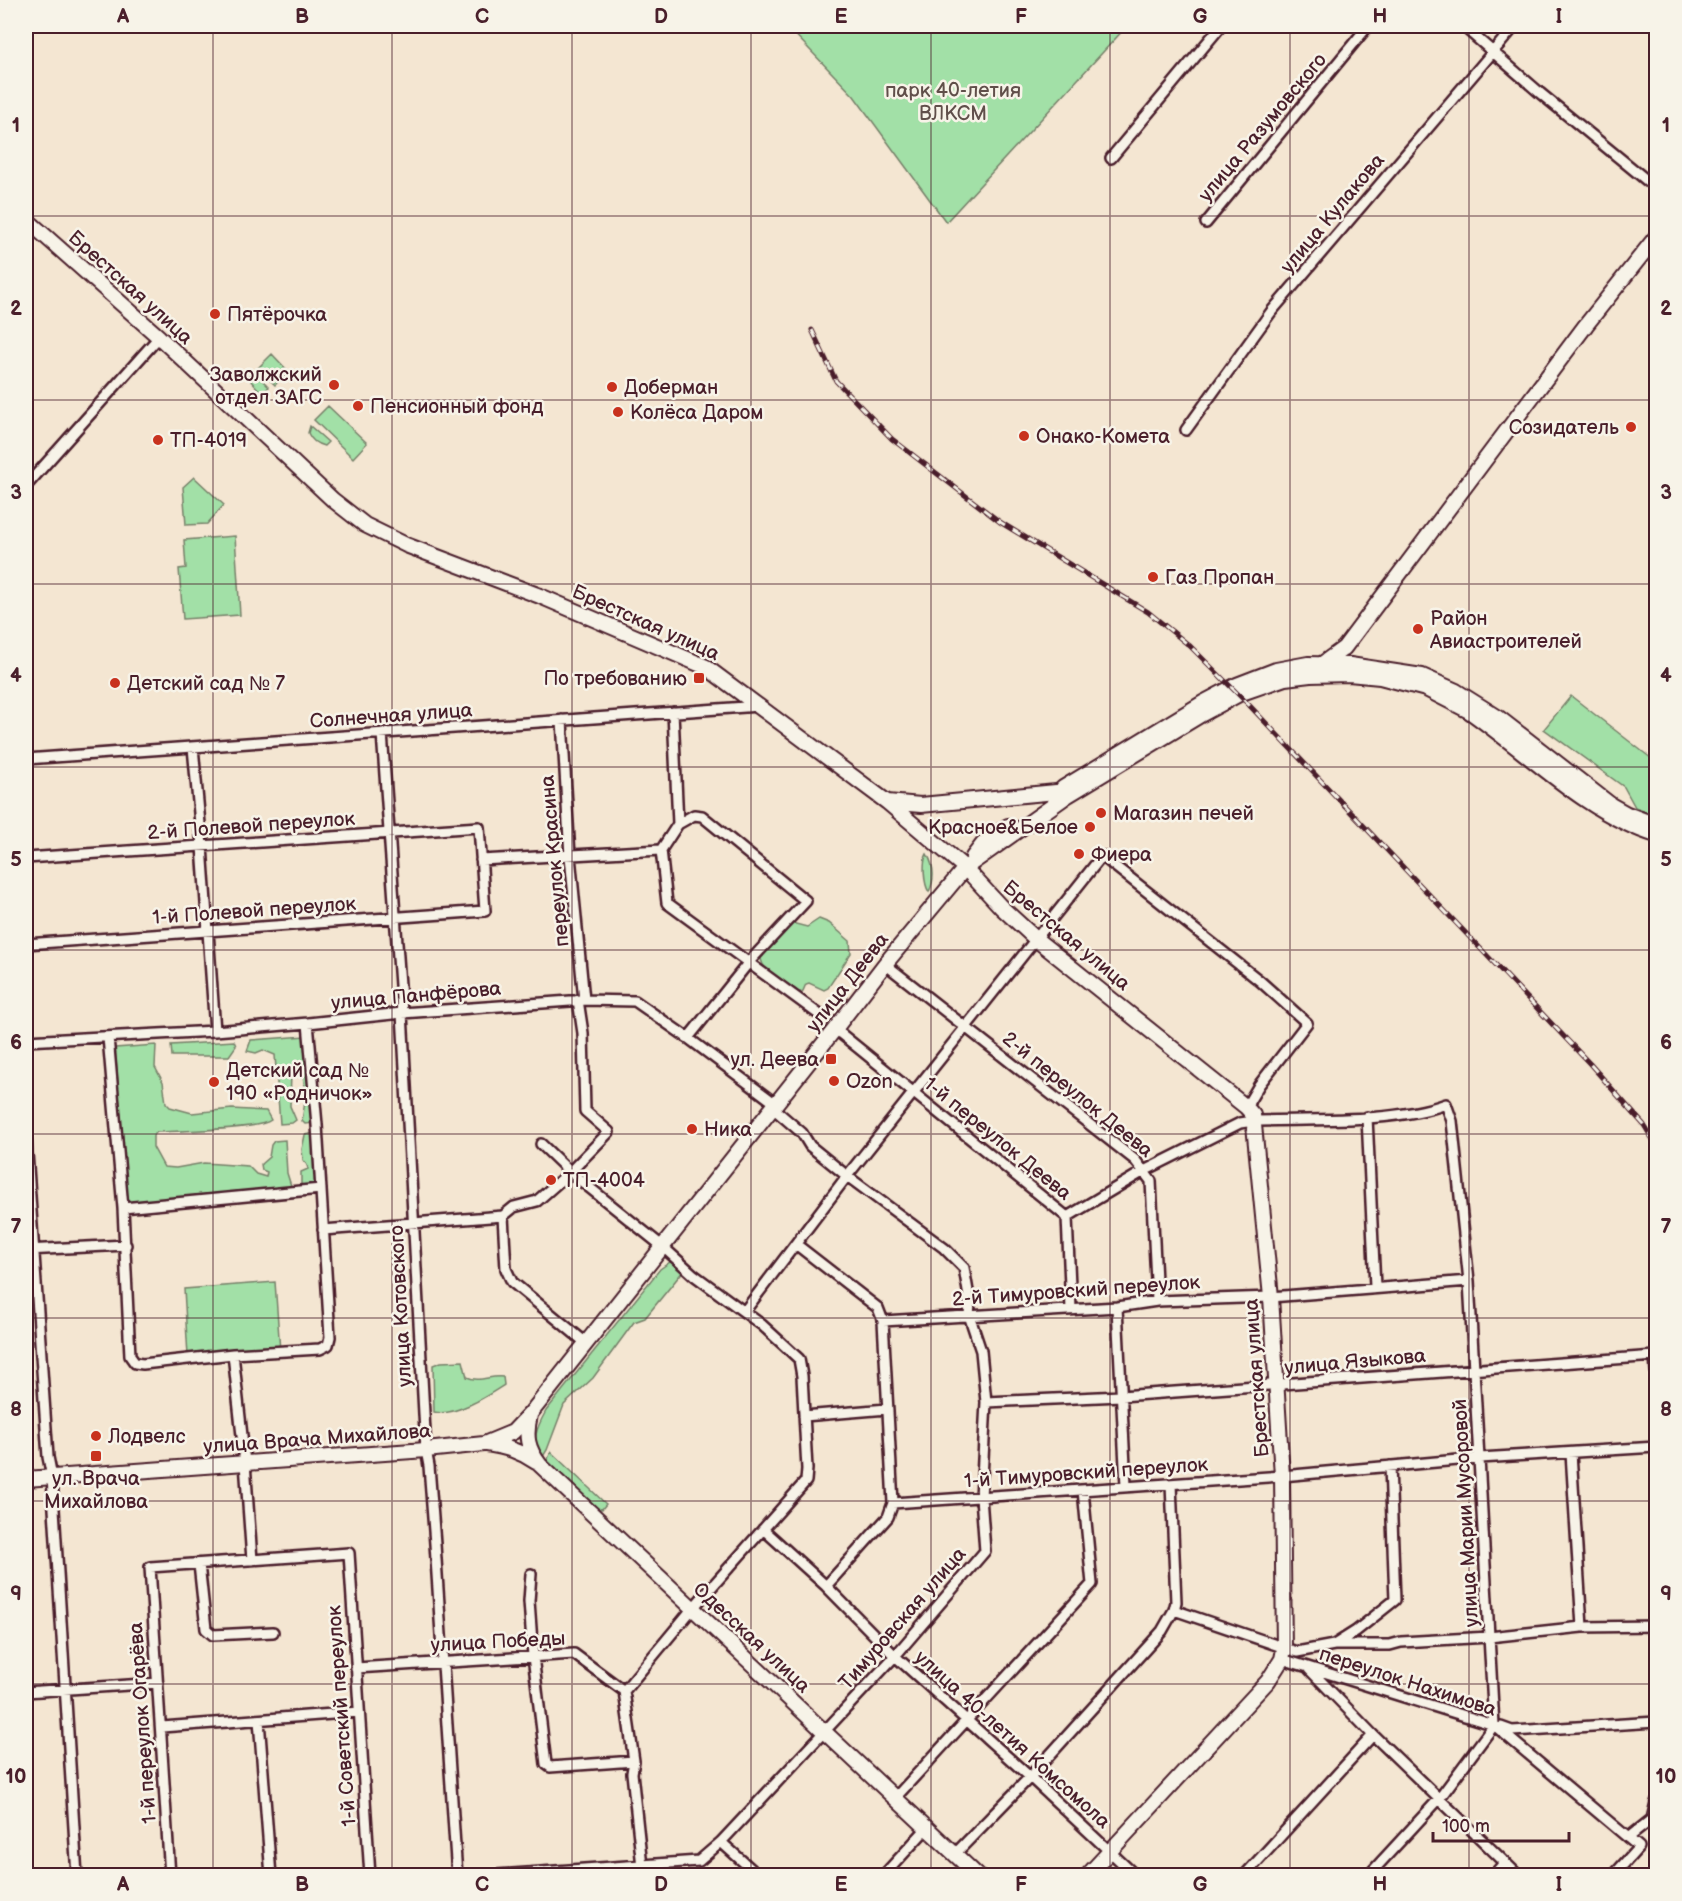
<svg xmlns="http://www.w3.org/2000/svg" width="1682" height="1901" font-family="'Balsamiq Sans',sans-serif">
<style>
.green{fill:#a2e0a7;stroke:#768069;stroke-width:1.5}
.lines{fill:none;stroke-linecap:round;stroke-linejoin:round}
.street-casing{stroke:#4a1f2b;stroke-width:14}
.secondary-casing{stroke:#4a1f2b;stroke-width:18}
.street{stroke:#f7f3e8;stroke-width:9}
.secondary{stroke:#f7f3e8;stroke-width:14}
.rail-casing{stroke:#4a1f2b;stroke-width:5}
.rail{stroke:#f7f3e8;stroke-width:3;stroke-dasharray:9;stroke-linecap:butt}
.grid{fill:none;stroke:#4a1f2b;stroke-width:1.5;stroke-opacity:0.55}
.poi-dot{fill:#c8321e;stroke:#f7f3e8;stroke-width:2}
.labels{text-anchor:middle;stroke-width:5;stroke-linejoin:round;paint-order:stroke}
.park-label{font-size:20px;fill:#604f4a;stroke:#f7f3e8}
.street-label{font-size:20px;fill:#4a1f2b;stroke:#f7f3e8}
.poi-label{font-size:20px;fill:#4a1f2b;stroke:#f7f3e8;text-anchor:start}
.neatline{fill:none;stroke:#4a1f2b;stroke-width:2}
.grid-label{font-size:20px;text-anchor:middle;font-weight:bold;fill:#4a1f2b}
</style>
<rect width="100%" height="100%" fill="#f4e6d2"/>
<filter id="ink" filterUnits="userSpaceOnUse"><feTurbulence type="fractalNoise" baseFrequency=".0167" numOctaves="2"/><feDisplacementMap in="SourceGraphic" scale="12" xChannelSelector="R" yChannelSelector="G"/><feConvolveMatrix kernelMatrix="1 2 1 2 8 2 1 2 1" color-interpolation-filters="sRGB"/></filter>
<g filter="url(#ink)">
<path class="green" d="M787,26h340l-181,196 -92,-126z
M272,354l17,18 -14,13 -17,-17z
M253,371l16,16 -7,6 -15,-16z
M328,406l39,37 -14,15 -39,-38z
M310,426l18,16 -4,4c-8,-2 -13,-6 -16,-13z
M194,477l30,28 -17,19 -21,1 -3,-38z
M235,536l5,79 -57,4 -4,-50 7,-1 -2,-28z
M1571,696l85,66v54l-21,-9 -11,-20 -80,-58z
M927,854c8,13 8,25 2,38 -5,-7 -7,-30 -2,-38z
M819,919l10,4 21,18 1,12 -23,35 -4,2 -15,-7 -3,1 -3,7 -4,2c-16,-8 -39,-21 -39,-40l24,-28 8,-2 15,4z
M306,1036l8,87 -9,1 -3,-3 4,-26 -4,-25 -11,2 -1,34 6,14 -4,3 -12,1 -5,-69 -12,-5 -7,3 -9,-2 4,-11z
M234,1041l2,5 -7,10h-57l-1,-11z
M156,1045l-1,22 8,15 3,21 4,4 22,6 40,-4 34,2 5,9c-12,10 -94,11 -114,12l-4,4v11l11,20 12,1 28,-5 44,3 8,8 10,3 1,-5 -5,-2 -1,-6 8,-7 2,-12 3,-4 11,-1 2,33 5,16 -164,13 -13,-154z
M315,1133l5,53 -19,2v-16l7,-3 -1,-4 -4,-5 -1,-11 3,-14z
M673,1260l11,10 -39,48 -11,4 -41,56 -29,27 -17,45 -5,8c-11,-19 -6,-29 4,-47l114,-142z
M275,1282l5,69 -92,5 -4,-67z
M463,1361l4,16c13,6 23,-2 36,0l1,8c-17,11 -49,32 -70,27l-1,-47 8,-3z
M551,1452l55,52 -4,5 -8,-1 -48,-45z"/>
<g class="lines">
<defs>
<path id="street" d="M1463,26l77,67 116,95
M1111,158l110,-132
M1206,223l162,-197
M1186,430l85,-118 244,-286
M26,486l133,-149
M673,712l5,112
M562,720l8,136 14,144
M382,733l20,280 24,437 3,16 6,78 22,332
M193,747l9,99 13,185
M26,759l733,-53
M26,858l453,-31 6,84 -459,33
M481,860l180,-10
M885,964l250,196 16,21 6,120
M835,1029l232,188 4,92
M108,1037l15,171 7,148 5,7 8,1 90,-10 87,-5 8,-4 2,-8 -13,-212 -9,-102
M688,1038l61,-76 57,-61 -104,-85 -8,-1 -16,9 -17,26 6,53 153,112
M26,1041l189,-10 93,-8 94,-10 182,-13 51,1 53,37 88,66
M1367,1117l8,170
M26,1138l22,319 4,20 25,399
M541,1144l29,28 92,74 32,29 68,50 37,34 3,17 5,93 -1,12 -113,127 -69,83
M123,1208l198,-19
M503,1216l11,-9 23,-6 33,-29 39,-40 -24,-21 -2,-78 -5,-33
M503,1216l3,53 6,13 74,61
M1067,1217l77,-46 96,-48 14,-2c57,-2 140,2 192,-17l6,17 17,160 25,444 -55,74 -71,77
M323,1230l180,-14
M797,1245l81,63 5,13 10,182 -5,14 -62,69
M26,1250l100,-5
M1117,1307l9,179
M744,1312l103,-136 255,-320 158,125 47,42 -48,62 -13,22
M883,1321l234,-14 40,-6 114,-4 198,-16
M233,1354l12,109 7,97
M986,1402l135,-6 534,-40 1,15
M804,1416l83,-7
M1571,1453l11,174
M893,1503l389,-27 198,-18 176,-11
M763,1529l63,57 69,70 135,121 106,99
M199,1564l7,65 7,6 60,-3
M531,1574l-2,27 4,55 13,108 4,3 84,-6
M1174,1610l123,42 37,-7 22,-14 39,-31 -5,-134
M1336,1645h54l11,-3 88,-5 93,-10 74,-1
M1282,1659l212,66 145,122 -26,29
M356,1668l218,-14 50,37 10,70 -2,12 11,103
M1309,1669l64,66 146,141
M26,1692l132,-9
M259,1720l12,156
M162,1727l197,-15
M1501,1727l11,4 144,-9
M895,1798l197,-214 -9,-94
M1628,1838l24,-19 4,-17
M721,1842l38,34
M955,1854l75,-77 132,-146 12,-21 2,-8 -5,-118
M170,1876l-20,-309 199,-14 21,323
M482,1876l217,-15 22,-19 174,-186 90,-105 -4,-54 5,-95 -5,-51 -12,-36 1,-12 -6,-35 -20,-20 -97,-72 -37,-30 -8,-13 -29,-25
M883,1876l44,-48
M1244,1876l129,-141
M1493,1876l12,-14"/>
<path id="secondary" d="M26,219l133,118 174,163 32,25 41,20 134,51 166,71 181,135 78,66 36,39 36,33 209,167 7,8 18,182 11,179 2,173 -2,10 -14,22 -181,195
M1322,664l22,-16 242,-323 70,-88
M1063,788l140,-85 34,-18 39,-15 32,-6 42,1 72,11 34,15 43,27 112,87 16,9 29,11
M887,802l34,3 135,-13
M973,857l10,-13 25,-18
M530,1415c-5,21 -3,33 10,50l438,411
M487,1444c19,3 33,7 49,18
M26,1479l400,-29 58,-6 29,-12 17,-18 305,-385 50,-65 80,-96 103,-73 134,-81 37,-20 46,-16 25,-3 39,-1 31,3 46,12 43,22c59,41 118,103 187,124"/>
</defs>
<use href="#street" class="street-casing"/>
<use href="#secondary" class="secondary-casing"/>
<use href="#street" class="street"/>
<use href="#secondary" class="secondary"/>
<defs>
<path id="rail" d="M812,330l24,51 56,58 108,83 148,90 42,34 59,59 341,359 54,61 12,20"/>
</defs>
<use href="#rail" class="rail-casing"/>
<use href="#rail" class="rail"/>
</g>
</g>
<path class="grid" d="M213,26v1850M392,26v1850M572,26v1850M751,26v1850M931,26v1850M1110,26v1850M1290,26v1850M1469,26v1850M26,216h1630M26,400h1630M26,584h1630M26,767h1630M26,950h1630M26,1134h1630M26,1318h1630M26,1501h1630M26,1684h1630"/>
<g class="poi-dot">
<circle cx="215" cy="314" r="6"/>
<circle cx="334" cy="385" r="6"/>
<circle cx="612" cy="387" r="6"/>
<circle cx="358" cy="406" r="6"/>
<circle cx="618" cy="412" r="6"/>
<circle cx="1631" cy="427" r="6"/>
<circle cx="1024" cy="436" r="6"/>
<circle cx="158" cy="440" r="6"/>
<circle cx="1153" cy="577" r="6"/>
<circle cx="1418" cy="629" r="6"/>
<rect x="693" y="672" width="12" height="12" rx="3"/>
<circle cx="115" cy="683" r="6"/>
<circle cx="1101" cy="813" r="6"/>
<circle cx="1090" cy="827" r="6"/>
<circle cx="1079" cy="854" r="6"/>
<rect x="825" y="1053" width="12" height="12" rx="3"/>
<circle cx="834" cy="1081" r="6"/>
<circle cx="214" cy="1082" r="6"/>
<circle cx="692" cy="1129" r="6"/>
<circle cx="551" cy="1180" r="6"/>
<circle cx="96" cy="1436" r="6"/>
<rect x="90" y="1450" width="12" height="12" rx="3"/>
</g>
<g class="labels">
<g class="park-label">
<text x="953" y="97">парк 40-летия<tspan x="953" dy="23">ВЛКСМ</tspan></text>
</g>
<g class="street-label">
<text transform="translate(1262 127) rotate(-50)" y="7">улица Разумовского</text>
<text transform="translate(1332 213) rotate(-50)" y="7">улица Кулакова</text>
<text transform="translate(131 287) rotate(42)" y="7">Брестская улица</text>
<text transform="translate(646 622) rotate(24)" y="7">Брестская улица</text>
<text transform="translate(391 715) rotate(-4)" y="7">Солнечная улица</text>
<text transform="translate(251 825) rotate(-4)" y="7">2-й Полевой переулок</text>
<text transform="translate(554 861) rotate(-95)" y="7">переулок Красина</text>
<text transform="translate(254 910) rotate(-4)" y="7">1-й Полевой переулок</text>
<text transform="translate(1067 935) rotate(40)" y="7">Брестская улица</text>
<text transform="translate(847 982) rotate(-52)" y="7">улица Деева</text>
<text transform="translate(416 995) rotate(-5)" y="7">улица Панфёрова</text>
<text transform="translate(1078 1094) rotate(39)" y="7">2-й переулок Деева</text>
<text transform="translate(998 1138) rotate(39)" y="7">1-й переулок Деева</text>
<text transform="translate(1076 1290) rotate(-4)" y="7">2-й Тимуровский переулок</text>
<text transform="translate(400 1306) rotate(-93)" y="7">улица Котовского</text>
<text transform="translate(1355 1361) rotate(-5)" y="7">улица Языкова</text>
<text transform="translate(1256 1378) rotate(-94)" y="7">Брестская улица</text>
<text transform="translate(317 1438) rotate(-4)" y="7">улица Врача Михайлова</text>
<text transform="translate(1086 1472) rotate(-4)" y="7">1-й Тимуровский переулок</text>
<text transform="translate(1465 1513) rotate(-93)" y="7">улица Марии Мусоровой</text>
<text transform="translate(902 1618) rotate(-49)" y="7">Тимуровская улица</text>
<text transform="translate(752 1637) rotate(43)" y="7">Одесская улица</text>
<text transform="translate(498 1641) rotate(-3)" y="7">улица Победы</text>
<text transform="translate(1408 1681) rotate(18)" y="7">переулок Нахимова</text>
<text transform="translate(341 1716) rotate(-94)" y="7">1-й Советский переулок</text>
<text transform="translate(142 1723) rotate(-94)" y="7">1-й переулок Огарёва</text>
<text transform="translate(1013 1739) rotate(42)" y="7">улица 40-летия Комсомола</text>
</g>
<g class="poi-label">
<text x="227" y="321">Пятёрочка</text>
<text x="322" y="381" text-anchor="end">Заволжский<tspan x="322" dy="23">отдел ЗАГС</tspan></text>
<text x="624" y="394">Доберман</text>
<text x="370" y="413">Пенсионный фонд</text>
<text x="630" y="419">Колёса Даром</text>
<text x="1619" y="434" text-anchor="end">Созидатель</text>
<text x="1036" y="443">Онако-Комета</text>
<text x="170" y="447">ТП-4019</text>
<text x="1165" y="584">Газ Пропан</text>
<text x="1430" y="625">Район<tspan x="1430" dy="23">Авиастроителей</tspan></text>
<text x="687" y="685" text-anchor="end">По требованию</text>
<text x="127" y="690">Детский сад № 7</text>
<text x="1113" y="820">Магазин печей</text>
<text x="1078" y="834" text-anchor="end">Красное&amp;Белое</text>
<text x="1091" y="861">Фиера</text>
<text x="819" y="1066" text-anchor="end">ул. Деева</text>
<text x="226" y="1077">Детский сад №<tspan x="226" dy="23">190 «Родничок»</tspan></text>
<text x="846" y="1088">Ozon</text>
<text x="704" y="1136">Ника</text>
<text x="563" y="1187">ТП-4004</text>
<text x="108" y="1443">Лодвелс</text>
<text x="96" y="1485" text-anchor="middle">ул. Врача<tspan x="96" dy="23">Михайлова</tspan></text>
</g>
</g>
<rect width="1682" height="1901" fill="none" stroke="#f7f3e8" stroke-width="66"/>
<path d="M1433 1832v9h136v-9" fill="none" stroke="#4a1f2b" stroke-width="3"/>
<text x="1442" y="1832" font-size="18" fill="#4a1f2b" stroke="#f7f3e8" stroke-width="4.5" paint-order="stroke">100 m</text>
<rect x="33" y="33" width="1616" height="1835" class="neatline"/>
<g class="grid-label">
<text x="123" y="23">A</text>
<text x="302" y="23">B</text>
<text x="482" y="23">C</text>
<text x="661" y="23">D</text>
<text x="841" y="23">E</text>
<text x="1021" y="23">F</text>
<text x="1200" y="23">G</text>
<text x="1380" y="23">H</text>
<text x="1559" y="23">I</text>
<text x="16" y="132">1</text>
<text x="1666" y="132">1</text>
<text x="16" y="315">2</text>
<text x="1666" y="315">2</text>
<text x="16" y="499">3</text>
<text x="1666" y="499">3</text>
<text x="16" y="682">4</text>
<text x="1666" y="682">4</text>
<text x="16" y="866">5</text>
<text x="1666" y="866">5</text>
<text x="16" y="1049">6</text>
<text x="1666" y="1049">6</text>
<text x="16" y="1233">7</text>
<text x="1666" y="1233">7</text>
<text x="16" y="1416">8</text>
<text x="1666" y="1416">8</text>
<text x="16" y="1600">9</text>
<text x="1666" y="1600">9</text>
<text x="16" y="1783">10</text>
<text x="1666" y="1783">10</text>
<text x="123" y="1891">A</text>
<text x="302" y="1891">B</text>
<text x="482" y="1891">C</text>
<text x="661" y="1891">D</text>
<text x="841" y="1891">E</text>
<text x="1021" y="1891">F</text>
<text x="1200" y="1891">G</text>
<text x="1380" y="1891">H</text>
<text x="1559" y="1891">I</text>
</g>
</svg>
